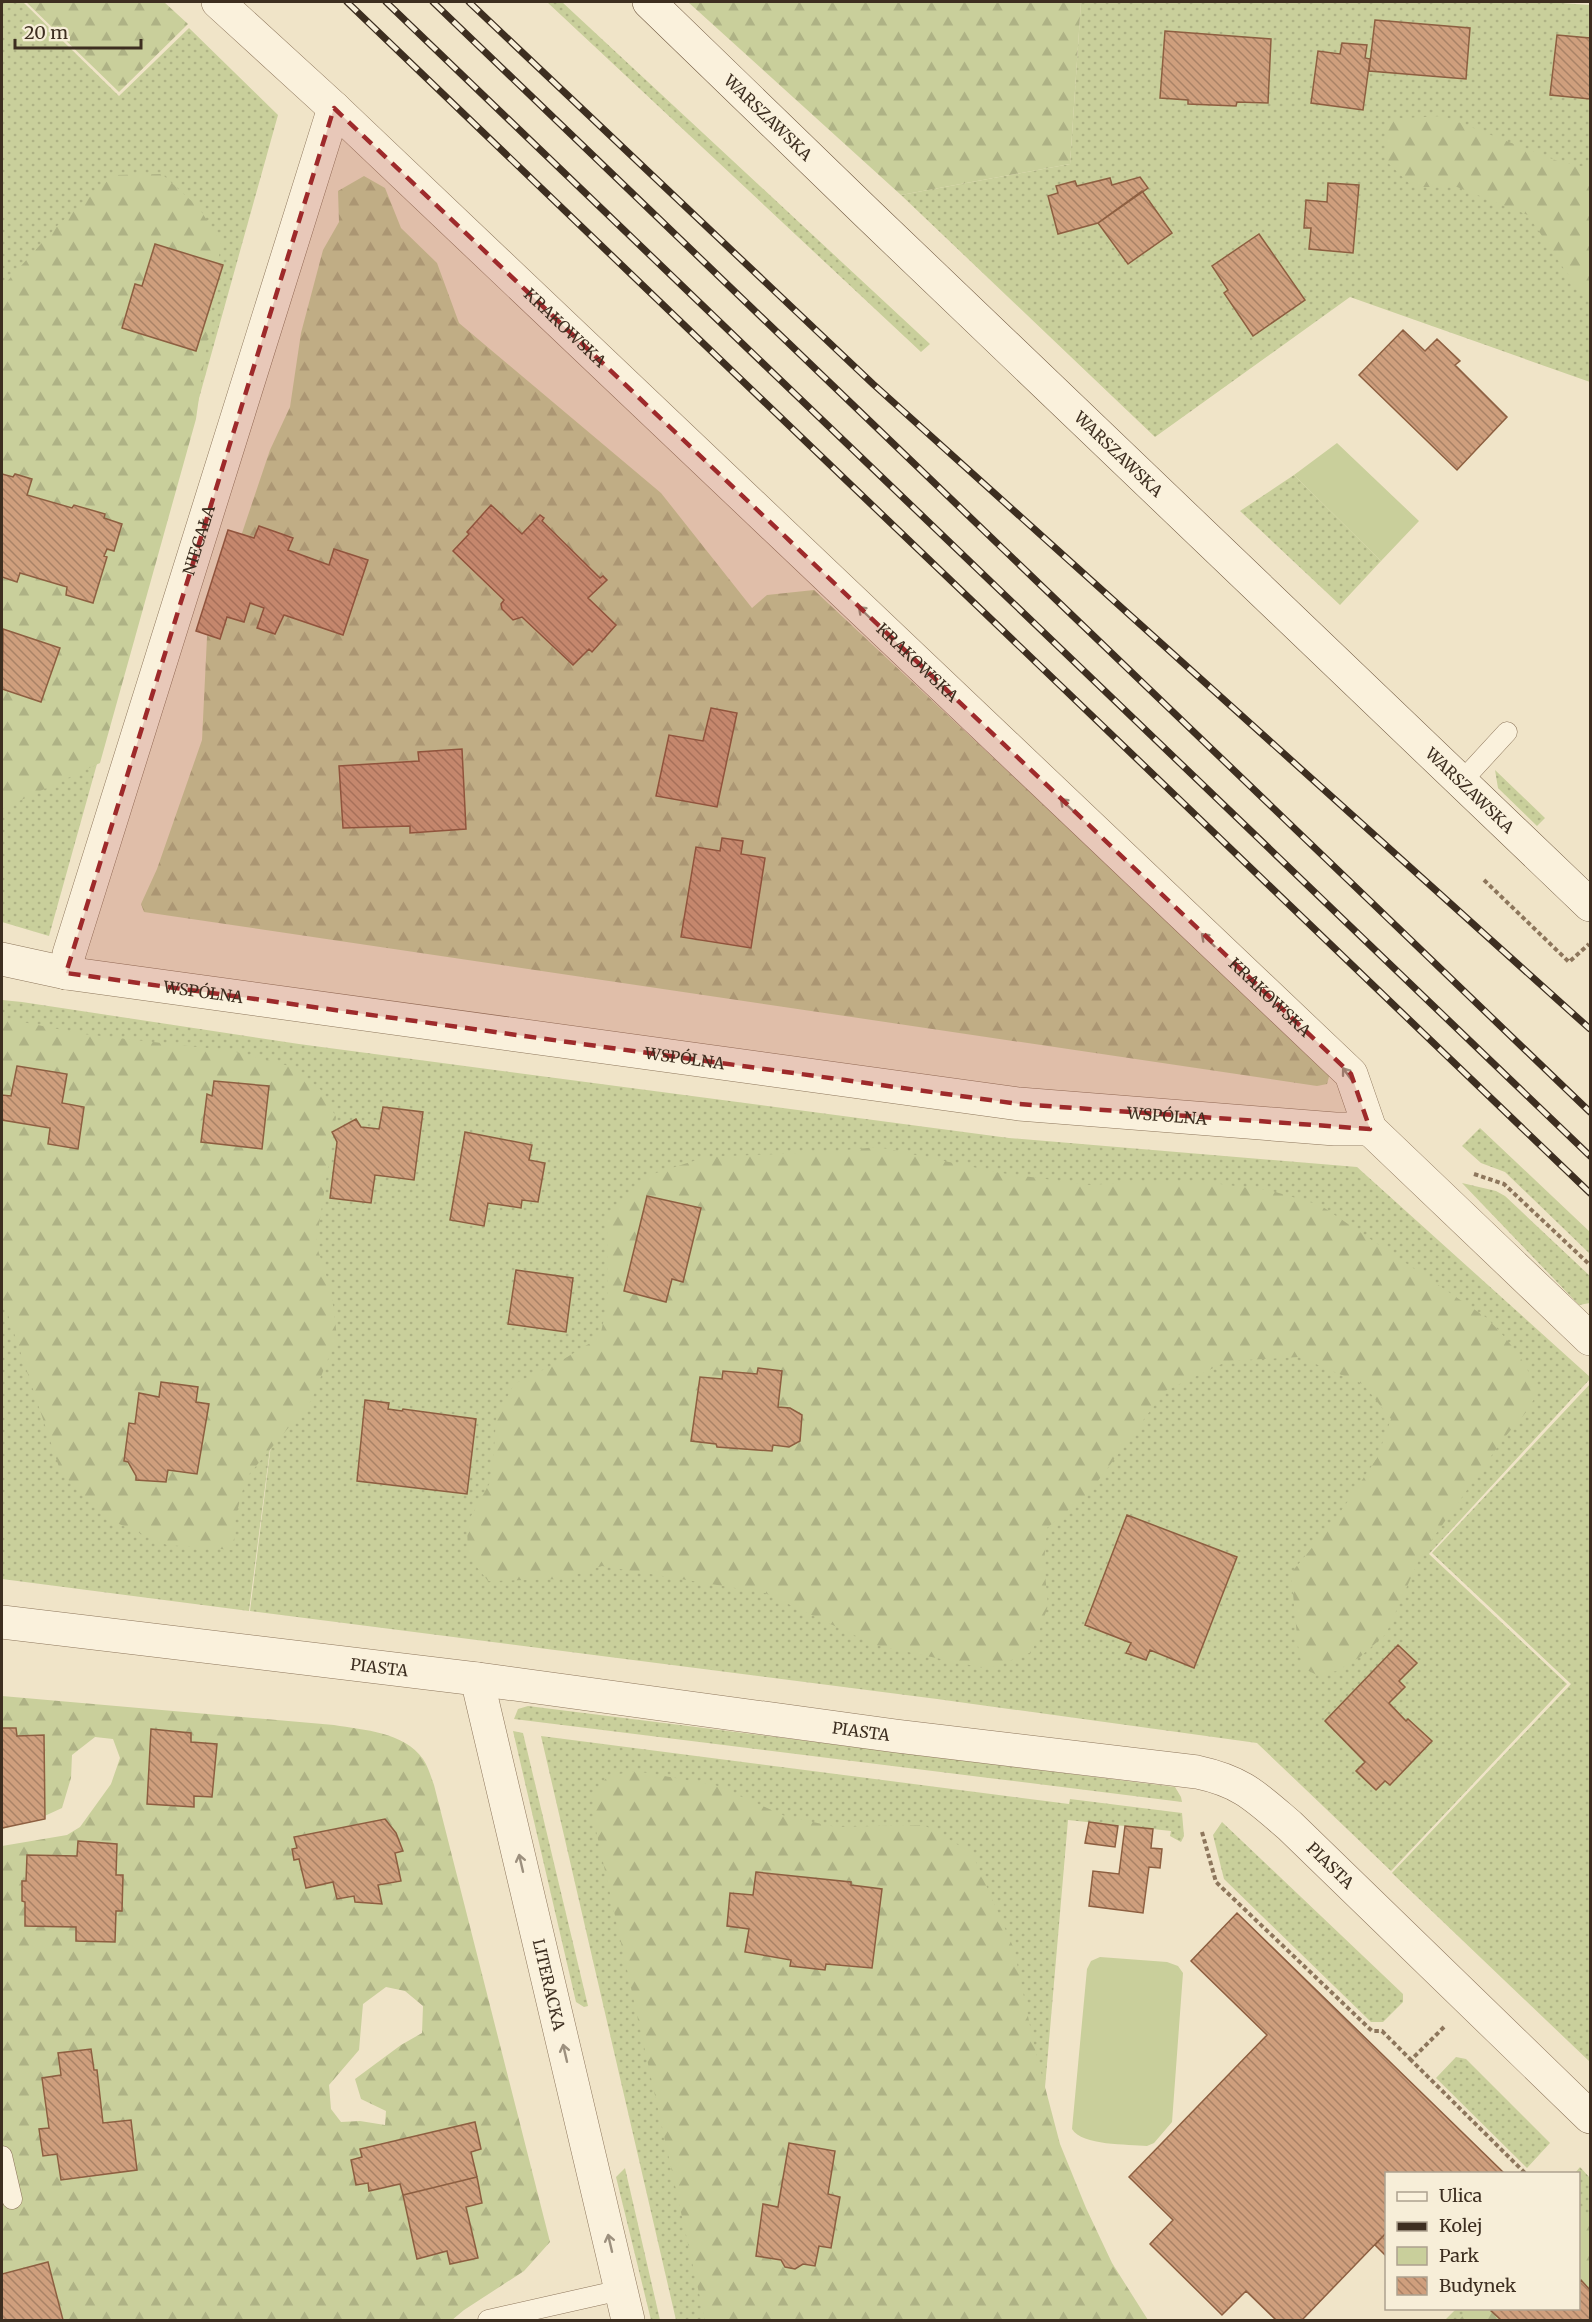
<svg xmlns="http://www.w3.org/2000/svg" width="1592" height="2322" font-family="Merriweather,serif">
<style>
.grass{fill:url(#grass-dots)}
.forest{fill:url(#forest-firs);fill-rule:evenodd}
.park{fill:#c9cf9b}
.building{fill:url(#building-back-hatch);stroke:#8d5f41;stroke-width:1.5}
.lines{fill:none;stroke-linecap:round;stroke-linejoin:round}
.lane-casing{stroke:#8d765c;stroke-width:21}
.street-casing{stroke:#8d765c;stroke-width:34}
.secondary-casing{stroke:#6f573f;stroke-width:34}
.path{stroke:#8d765c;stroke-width:4;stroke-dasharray:4.5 3;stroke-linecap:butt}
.lane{stroke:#faf1dc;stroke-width:20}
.street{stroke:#faf1dc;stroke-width:33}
.secondary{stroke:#faf1dc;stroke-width:33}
.rail-casing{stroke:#3d2e20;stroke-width:7}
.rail{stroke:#f7eed8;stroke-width:4.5;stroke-dasharray:14;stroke-linecap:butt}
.oneway{stroke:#9c907e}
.marked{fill:#9e2a2b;fill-opacity:0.2;stroke:#9e2a2b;stroke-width:4.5;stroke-dasharray:12 8;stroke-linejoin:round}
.labels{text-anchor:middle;stroke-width:6;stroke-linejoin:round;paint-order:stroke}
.street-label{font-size:16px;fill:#3d2e20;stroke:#f7eed8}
</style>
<defs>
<pattern id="grass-dots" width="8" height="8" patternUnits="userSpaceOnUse" patternTransform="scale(1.5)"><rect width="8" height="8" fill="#c9cf9b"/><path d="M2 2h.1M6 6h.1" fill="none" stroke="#aeb285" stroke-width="1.8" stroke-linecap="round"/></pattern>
<pattern id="forest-firs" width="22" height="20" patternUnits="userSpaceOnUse" patternTransform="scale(1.5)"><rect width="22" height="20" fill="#c9cf9b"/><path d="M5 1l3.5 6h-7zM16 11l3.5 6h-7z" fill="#aeb285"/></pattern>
<pattern id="building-back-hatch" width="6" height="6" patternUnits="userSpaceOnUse" patternTransform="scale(1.5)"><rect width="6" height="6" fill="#cf9f7d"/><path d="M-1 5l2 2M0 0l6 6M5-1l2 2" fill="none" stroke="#a98266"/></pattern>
</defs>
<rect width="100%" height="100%" fill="#f0e4c8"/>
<path class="grass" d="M2,2h21l96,94 70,-68 89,87 -229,821 -47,-14z
M547,2h15l368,342 -9,8z
M1081,2h465l44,3v377l-240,-85 -195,140 -254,-242 169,-31z
M1294,475l87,86 -41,44 -100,-94z
M1495,770l50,48 -8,8 -39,-38z
M2,1000l20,2 277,42 710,94 348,29 233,210v2l-161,175 138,130 -176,187 -134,-128 -320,-44 -687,-88 39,-309 -40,309 -247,-32z
M1480,1128l110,104v22l-85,-82 -24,-9 -19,-17z
M1462,1183l34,8 9,5 85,80v27l-11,2z
M1590,1384v678l-198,-189 179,-189 -139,-131z
M528,1706l647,81 6,10 1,5 -668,-83 4,-10z
M513,1731l10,2 65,273 -4,1 -8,-5z
M541,1736l528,68 1,-5 112,14 2,23 -3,6 -11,-6 1,-5 -103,-11 -43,500h-349z
M1222,1822l181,172v8l-20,20h-12l-147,-143 -11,-44z
M1456,2057l10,2 84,84 -23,25 -91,-90z
M1580,2167l10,11v142h-145l11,-11 122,-1v-134l-3,-1z
M625,2168l35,152h-9l-35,-143z"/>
<path class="forest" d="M26,2h138l24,22 -69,68z
M688,2h393l-11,162 -169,31z
M1443,116l117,46 30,6v133l-26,-32 -36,-54 -71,-28h-44l-28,-27 2,-41z
M162,174l37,34 22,34 -25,177 -96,344 -98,46v-522l56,-62 56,-50z
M364,176l21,12 16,40 36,35 22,60 202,170 91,115 15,-13 47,-5 516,483 -3,11 -10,2 -1173,-174 -3,-8 16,-35 45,-129 5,-103 63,-187 20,-43 11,-74 22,-83 16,-28 -1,-31z
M2,1018l81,16 149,17 61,16 28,23 15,27 -20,127 15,46 6,47 -26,64 -65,77 -11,41 -1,31 -67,-5 -57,-25 -49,-47 -59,-176z
M878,1147l123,26 89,12 57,-4 66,2 59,8 48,14 167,113c21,22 42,45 50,76l-10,17 -23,27 -83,117 -35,79 -26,23 -23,14 -20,4 -14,-7 -5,-22 -7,-73 44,-53 42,-62 14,-39 -28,-35 -64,-27 -71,4 -63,30 -76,102 -42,35 -3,35 4,43 -16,46 -44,17 -113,-24 -110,-52 -163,-27 -40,13 -74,2 -20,-25 -1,-33 25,-44 4,-60 18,-35 45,-22 41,-25 8,-37 -1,-81 27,-32 22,-14 50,-16 118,-5z
M2,1696l332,29c30,5 70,7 89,34 5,7 8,18 11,26l116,457 -26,29 -60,39 -12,10h-450v-474l65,-11 13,-8 31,-43 9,-26 -7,-19 -18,-2 -23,18 -1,23 -9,30 -24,11 -36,10zM386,1987l19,4 18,15 -1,27 -21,12 -46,34 6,20 25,12 -1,14 -25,-4 -19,1 -10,-13 -2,-24 30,-35 4,-46z
M636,1771l79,14 70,31 51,11 88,-2 48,28 42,96 20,96 26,99 26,64 26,55 36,57h-443l-110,-494v-34l13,-16z
M1579,2213l11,9v98h-131l10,-11 109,-1z"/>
<path class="park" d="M1337,443l82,78 -38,40 -87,-86z
M1100,1957l67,5 11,4 5,7 -11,149 -18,21 -7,3c-19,-2 -65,0 -75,-17l15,-160 4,-8z"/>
<path class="building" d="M1375,20l95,8 -4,51 -97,-8z
M1165,31l106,8 -3,64 -31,-1 -1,4 -48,-2v-4l-28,-2z
M1557,35l33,3v61l-40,-4z
M1342,43l25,2 -2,13 5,1 -7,51 -52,-7 7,-52 22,3z
M1140,177l8,11 -50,35 -40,11 -10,-38 10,-3 -2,-7 19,-5 2,5 33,-8 2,7z
M1328,183l31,2 -6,68 -44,-4 2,-21h-7l2,-28 21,2z
M1142,191l30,42 -44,31 -30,-41z
M1259,234l46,66 -52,36 -29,-43 4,-3 -16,-24z
M155,244l68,21 -27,86 -74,-23 13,-44 7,2z
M1403,330l22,21 12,-12 23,22 -5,4 52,52 -50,53 -98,-95z
M2,474l11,3 2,-3 17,5 -5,16 45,13 2,-3 31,9 -1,4 18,6 -8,27 -7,-2 -3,7 3,1 -14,46 -27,-8 1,-8 -47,-14 -3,9 -15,-5z
M491,505l31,29 18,-19 4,3 -2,3 58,57 3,-2 4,4 -19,18 28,27 -24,27 -3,-3 -16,16 -51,-48 -9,3 -11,-11 -1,-5 3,-4 -51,-49 16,-17 -2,-2z
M259,526l34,12 -5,12 41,15 5,-16 34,11 -25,75 -59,-20 -9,19 -18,-6 7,-20 -14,-5 -6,19 -17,-5 -7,22 -24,-8 32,-101 26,8z
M3,629l57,19 -19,54 -39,-13z
M711,708l26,5 -20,94 -61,-11 13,-61 34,6z
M462,749l4,80 -56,4v-7l-67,2 -4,-62 80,-5 -1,-9z
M722,838l21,3 -2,13 24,4 -14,90 -70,-11 15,-90 24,4z
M17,1066l50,8 -5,29 22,4 -6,42 -30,-5 2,-16 -48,-8v-25l9,1z
M214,1081l55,5 -7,63 -61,-7 6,-48 5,2z
M383,1107l40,5 -9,68 -39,-5 -4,28 -41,-5 7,-56 -5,-10 24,-13 5,8 18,2z
M465,1132l67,13 -3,15 16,3 -7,39 -16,-2 -1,8 -33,-5 -4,23 -34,-6z
M647,1196l54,12 -18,74 -11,-3 -6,23 -42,-11z
M516,1270l57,8 -7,54 -58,-8z
M758,1368l24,3 -4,36 12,1 12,7 -2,26 -11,6 -16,-2 -1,6 -55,-4 -1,-3 -25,-3 9,-64 22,2 1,-8 34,3z
M161,1382l37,5 -2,15 13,2 -12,70 -29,-4 -2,12 -30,-2v-4l-8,-14 -4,-1 5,-38 6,1 4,-31 20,4z
M365,1400l24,3 -1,6 14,2 1,-2 73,10 -9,75 -110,-13z
M1127,1515l110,42 -43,111 -44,-18 -4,10 -20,-7 5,-10 -46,-18z
M1398,1645l19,18 -18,18 6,6 -16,16 17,18 2,-2 24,22 -42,44 -5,-4 -9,9 -20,-19 9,-9 -40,-41z
M2,1728h14l1,8 27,-1 1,84 -43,9z
M151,1729l40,4v9l26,2 -5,53 -18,-1v11l-47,-3z
M385,1819l11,14 7,18 -8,2 6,28 -23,4 4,19 -27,-2 -1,-6 -17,3 -4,-17 -27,6 -7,-29 -5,1 -2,-11 5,-1 -3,-11z
M1089,1822l29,4 -3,21 -30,-4z
M1125,1826l28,3 -2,19 11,1 -2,19 -11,-1 -6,46 -54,-7 4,-35 26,3z
M78,1841l39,3 -1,31h7l-1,36h-6l-1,31 -39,-1v-14l-51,-1v-24l-3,-1v-20h4l1,-26 50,1z
M756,1872l95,10v3l31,4 -10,79 -46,-4 -1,6 -35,-4 1,-6 -46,-8 4,-23 -22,-3 3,-33 23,2z
M1237,1913l268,261h-119v59l-84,87h-26l-30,-29 -24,24 -72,-71 23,-24 -44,-43 138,-142 -76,-74z
M91,2049l3,21h3l6,53 28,-3 6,50 -76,10 -4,-26 -14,2 -4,-27 10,-1 -7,-50 19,-3 -3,-22z
M475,2122l6,27 -10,3 6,25 -74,18 -3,-11 -31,7 -1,-8 -12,2 -5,-25 11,-3 -2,-8z
M789,2143l46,8 -7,43 12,3 -9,51 -12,-2 -4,20 -12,-2 -8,5 -10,-2 -4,-7 -25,-4 7,-52 15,3z
M477,2177l5,26 -16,4 12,51 -28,6 -3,-13 -30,8 -14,-64z
M1386,2233v23l-11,-11z
M48,2262l15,58h-61v-46z
M1581,2280l9,10v30h-89l-10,-9 2,-3h85v-25z"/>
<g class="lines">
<defs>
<path id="lane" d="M1462,781l45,-49
M2,2156l10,43
M488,2320l133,-30"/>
<g id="street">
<path id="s1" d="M218,2l116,106 1017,966 19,55 220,210"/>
<path id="s2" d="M2,959l64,14 953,131 316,25h35"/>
<path id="s3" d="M66,973l3,-19 265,-846"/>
<path id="s4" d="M2,1622l475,57 419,57 301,36c46,10 59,25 93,54l300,291"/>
<path id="s5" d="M477,1679l151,641"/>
</g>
<g id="secondary">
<path id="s6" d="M649,2l219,212 722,691"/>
</g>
</defs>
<use href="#lane" class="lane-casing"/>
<use href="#street" class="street-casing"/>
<use href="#secondary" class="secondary-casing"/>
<path class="path" d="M1484,880l85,82 20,-18
M1474,1174l30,10 86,81
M1202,1832l14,50 156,149h10l29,29
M1444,2027l-33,33 115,114"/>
<use href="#lane" class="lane"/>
<use href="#street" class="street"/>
<use href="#secondary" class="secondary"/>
<defs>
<path id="rail" d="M347,2l1243,1191
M386,2l1204,1154
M433,2l1157,1110
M469,2l404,382 717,645"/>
</defs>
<use href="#rail" class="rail-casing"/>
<use href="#rail" class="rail"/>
</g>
<defs><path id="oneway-shaft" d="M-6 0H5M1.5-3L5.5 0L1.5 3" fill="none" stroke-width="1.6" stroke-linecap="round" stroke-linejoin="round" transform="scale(1.5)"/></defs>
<g class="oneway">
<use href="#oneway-shaft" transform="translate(865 613) rotate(-136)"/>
<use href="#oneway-shaft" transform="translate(1067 805) rotate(-136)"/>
<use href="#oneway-shaft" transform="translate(1208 940) rotate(-136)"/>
<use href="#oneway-shaft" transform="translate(1348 1075) rotate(-126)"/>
<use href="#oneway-shaft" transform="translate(521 1863) rotate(-103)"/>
<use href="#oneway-shaft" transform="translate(565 2053) rotate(-103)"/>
<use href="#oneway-shaft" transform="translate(610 2243) rotate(-103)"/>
</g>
<path class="marked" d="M334,108l1017,966 19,55 -351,-25 -953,-131z"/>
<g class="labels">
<g class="street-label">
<text dy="6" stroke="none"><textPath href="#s6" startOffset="166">WARSZAWSKA</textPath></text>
<text dy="6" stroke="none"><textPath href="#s1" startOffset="476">KRAKOWSKA</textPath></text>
<text dy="6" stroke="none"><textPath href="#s6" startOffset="652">WARSZAWSKA</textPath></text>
<text dy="6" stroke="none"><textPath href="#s3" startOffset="453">NIECAŁA</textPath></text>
<text dy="6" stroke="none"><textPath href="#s1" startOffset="962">KRAKOWSKA</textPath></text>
<text dy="6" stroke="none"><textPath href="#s6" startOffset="1138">WARSZAWSKA</textPath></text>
<text dy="6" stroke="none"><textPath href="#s2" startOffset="204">WSPÓLNA</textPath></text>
<text dy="6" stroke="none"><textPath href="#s1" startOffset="1448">KRAKOWSKA</textPath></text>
<text dy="6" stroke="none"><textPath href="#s2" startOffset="690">WSPÓLNA</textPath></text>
<text dy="6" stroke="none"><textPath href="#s2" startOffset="1176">WSPÓLNA</textPath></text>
<text dy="6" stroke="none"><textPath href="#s4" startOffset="380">PIASTA</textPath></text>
<text dy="6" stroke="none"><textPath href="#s4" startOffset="866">PIASTA</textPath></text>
<text dy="6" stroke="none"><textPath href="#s4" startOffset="1370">PIASTA</textPath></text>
<text dy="6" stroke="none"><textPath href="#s5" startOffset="314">LITERACKA</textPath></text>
</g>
</g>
<rect width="1592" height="2322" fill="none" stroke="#3d2e20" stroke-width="6"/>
<rect x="1385" y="2172" width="195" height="138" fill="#f7eed8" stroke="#ada18e" stroke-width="1.5"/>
<rect x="1397" y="2192" width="30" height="9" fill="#faf1dc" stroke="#ada18e" stroke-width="1.5"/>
<text x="1439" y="2202" font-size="18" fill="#3d2e20">Ulica</text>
<rect x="1397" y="2222" width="30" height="9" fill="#3d2e20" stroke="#ada18e" stroke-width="1.5"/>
<text x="1439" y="2232" font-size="18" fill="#3d2e20">Kolej</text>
<rect x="1397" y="2247" width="30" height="18" fill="#c9cf9b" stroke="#ada18e" stroke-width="1.5"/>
<text x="1439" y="2262" font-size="18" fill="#3d2e20">Park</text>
<rect x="1397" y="2277" width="30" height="18" fill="url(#building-back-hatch)" stroke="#ada18e" stroke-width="1.5"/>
<text x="1439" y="2292" font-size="18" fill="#3d2e20">Budynek</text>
<path d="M15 39v9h126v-9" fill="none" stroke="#3d2e20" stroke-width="3"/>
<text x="24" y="39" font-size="18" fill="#3d2e20" stroke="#f7eed8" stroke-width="4.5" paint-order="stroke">20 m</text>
</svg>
